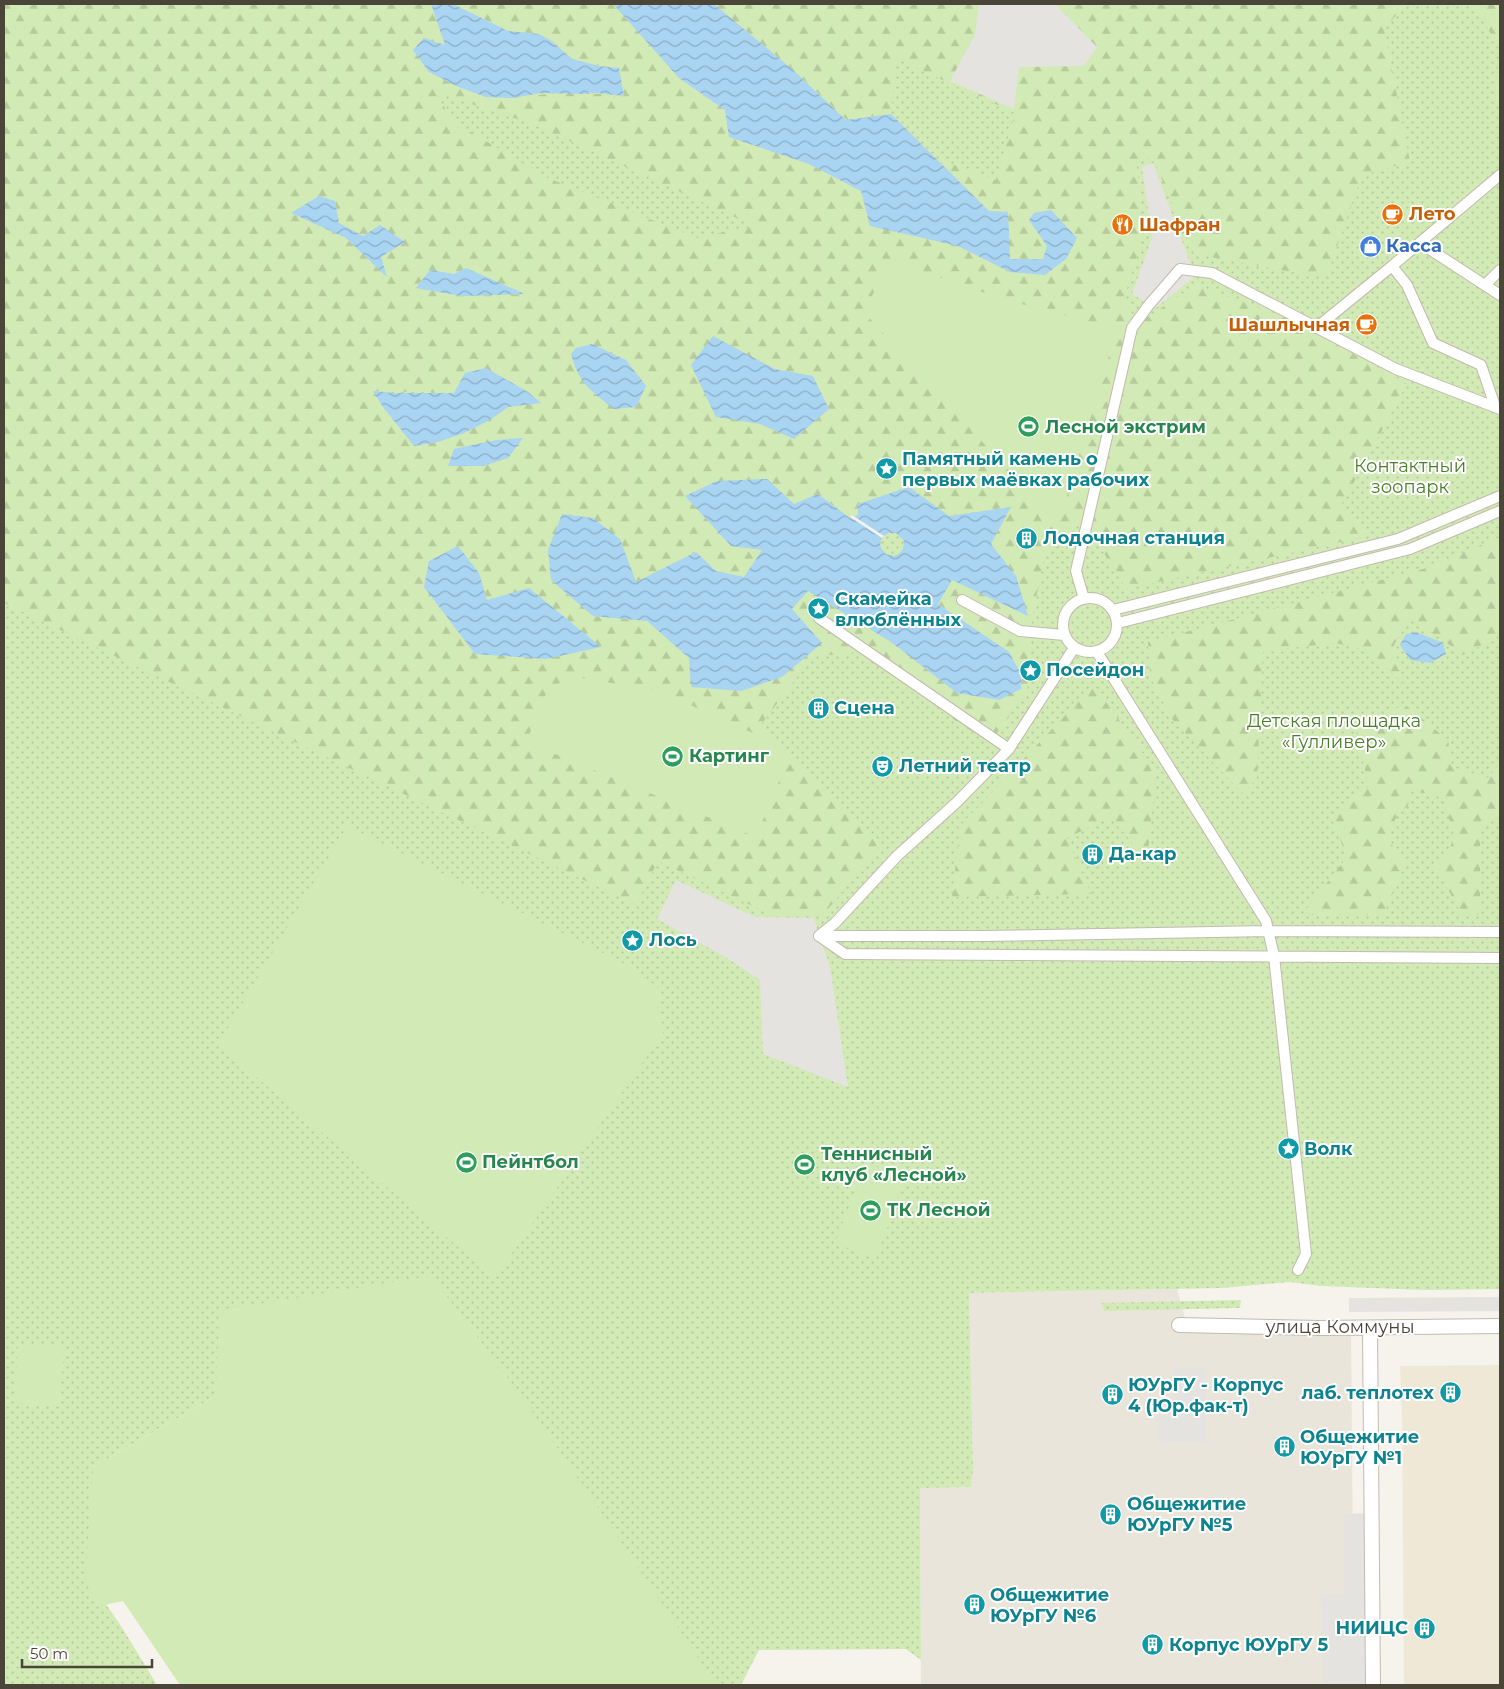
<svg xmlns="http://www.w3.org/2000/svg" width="1504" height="1689" font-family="Montserrat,sans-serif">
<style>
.residential{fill:#eae5da}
.education{fill:#efe8d6}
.green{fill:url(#green-dots)}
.forest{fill:url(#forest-firs);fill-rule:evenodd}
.pitch{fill:#d2eab5}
.parking{fill:#e5e3e0}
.water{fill:url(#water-waves);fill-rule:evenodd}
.pier{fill:#f6f3ec}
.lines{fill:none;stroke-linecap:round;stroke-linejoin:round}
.pedestrian-casing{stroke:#c2bbae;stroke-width:12}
.minor-casing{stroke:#c2bbae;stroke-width:16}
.pedestrian{stroke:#fff;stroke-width:10}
.minor{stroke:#fff;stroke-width:14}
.labels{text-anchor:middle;stroke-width:4;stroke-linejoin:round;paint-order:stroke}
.food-label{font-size:18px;font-weight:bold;fill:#c56008;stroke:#fff;text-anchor:start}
.shop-label{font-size:18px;font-weight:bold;fill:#366cbe;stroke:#fff;text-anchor:start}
.leisure-label{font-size:18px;font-weight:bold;fill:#27864d;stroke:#fff;text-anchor:start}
.culture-label{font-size:18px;font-weight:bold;fill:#0d838f;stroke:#fff;text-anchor:start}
.park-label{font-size:18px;fill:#4a7f2a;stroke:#fff}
.street-label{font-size:18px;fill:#4b4439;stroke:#fff}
</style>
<defs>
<pattern id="green-dots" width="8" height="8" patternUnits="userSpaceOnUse" patternTransform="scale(1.25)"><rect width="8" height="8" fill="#d2eab5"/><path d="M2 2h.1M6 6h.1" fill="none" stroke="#b6ca9c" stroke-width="1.8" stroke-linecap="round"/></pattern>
<pattern id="forest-firs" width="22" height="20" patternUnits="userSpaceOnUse" patternTransform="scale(1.25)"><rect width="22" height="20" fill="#d2eab5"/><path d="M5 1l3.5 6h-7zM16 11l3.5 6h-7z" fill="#b6ca9c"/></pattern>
<pattern id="water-waves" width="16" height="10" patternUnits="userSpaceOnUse" patternTransform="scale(1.25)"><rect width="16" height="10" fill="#a9d4f2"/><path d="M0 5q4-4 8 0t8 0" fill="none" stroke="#8caec5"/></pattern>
</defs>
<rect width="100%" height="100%" fill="#f6f3ec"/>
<path class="residential" d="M1177,1289l8,29 166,4 3,363h-433l-1,-197 51,-2 2,-16 -4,-177z"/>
<path class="education" d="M1500,1365v320h-96l-2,-266 -2,-53z"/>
<path class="green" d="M4,4h1496v1285l-75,1 -104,-4 -31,-4 -68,6 -253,5 4,177 -2,17 -51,1 1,172 -15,-11 -147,1 -18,35h-51l-474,-289 -123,71 8,130 22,32 34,56h-153z
M1241,1300l-1,8 -136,3 -3,-8z"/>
<path class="forest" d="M4,4h427l14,42 68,52c37,-6 73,-6 111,-2l-5,-28 -20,-2 -27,-7 -19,-17 -14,-8 -31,-3 -55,-27h160l66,74 46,32 4,27 80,27 52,27 9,35 88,20 52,26 35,3 2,-29 -5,13h-32l-21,-48 -51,-52 58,21 19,-67 -118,-54 -6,55 -44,6 -55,-51 -78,-65h692l-22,25 26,133 -48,13 -36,103 -132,-24 -42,-98 -15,8 5,75 -18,60 14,25 57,-39 98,35 114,64 -65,120 30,31 -246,54 -44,-72 -38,41 -11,55 -6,77 -37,53 -78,-51 -45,-41 -55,6 -52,69 122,117 -58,71h-55l-111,-53 -22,44 -632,-302zM435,92l100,33 219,101 -57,12 -154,-62 -90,-55zM335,201l4,22 24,13 41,6 -23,15 5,19 -40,-38 -54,-24zM429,270l25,4 70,20 -62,2 -46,-8zM713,336l62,33 38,7 -19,63 -34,-15zM465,373l75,30 -32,4 -18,13 -116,-29 80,2zM522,438l-14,20 -25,8h-35zM766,479l28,25 24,-10 32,24 59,-31 40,29 61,-9 -19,37 25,32 11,39 -75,-35 -14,24 71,48 -52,41 -66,-51 -83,-51 -16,18 -103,49 -42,-37 -54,-5 27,-77 16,43 59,-30 21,19 28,6 19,-27 -78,-54 32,-15zM458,547l21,26 8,27z
M1472,4h26l2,2v101l-6,-3 6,-56z
M1500,537v93l-3,7 -34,18 -53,-39 -16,29 9,38 -34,-32 -34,-8 -72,8 -6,127 -14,16 -71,-75 -22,-42 -2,-35 275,-73z
M1094,685l62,87 -9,89 -36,-44 -44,21 24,56 -139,3 8,-71z
M1404,704l44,36 4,27 36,11 12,-14v53l-20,11v87h-18l-28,-51c14,-9 24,-23 17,-41 -1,-3 -5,-7 -6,-10 -1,-5 2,-12 2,-17l-37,-5 -2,15c-22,16 -24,40 -2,56l-23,53h-81l45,-58 -16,-41 38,-30 -13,-53z"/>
<path class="pitch" d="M890,260l109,38 118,31 -59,196 -194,-213z
M576,677l83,14 114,51 11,8 3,12 -31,75 -230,-95 23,-55z
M347,826l278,138 34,24 4,45 -168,245 -277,-233z
M866,1163l40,14 -30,82 -41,-16z
M431,1276c103,131 193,270 285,409h-536l-57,-84 -23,5 -15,-24 8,-115 123,-71 3,-86z
M18,1344l46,3 -4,59 -45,-3z"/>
<path class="parking" d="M979,4h76l42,43 -13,19 -65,1 -5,42 -64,-28 25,-46z
M1153,163l42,113 -39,32 -24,-14 20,-56 -10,-71z
M676,880l79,37 59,1 5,18 11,30 18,121 -85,-33 -3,-74 -33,-22 -70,-39z
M1500,1297v14l-151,1v-14z
M1204,1367l2,75 -47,1 -1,-26 16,-1 -1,-48z
M1371,1513v172h-48l-2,-90 23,-1v-80z"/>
<path class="water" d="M431,4h22l55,27 31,3 14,8 19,17 27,7 20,2 5,28 -36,-4 2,2 -49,-1 -28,5 -27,-1 -30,-11 -27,-14 -16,-22 11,-12 21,7z
M613,4h101l78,65 54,51 45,-6 98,97 19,1 2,47h33l4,-13 -18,-26 5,-7 17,-3 26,28 -11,21 -21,16 -35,-3 -52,-26 -88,-20 -9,-35 -52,-27 -80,-27 -4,-27 -46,-32z
M319,196l16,5 4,22 24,13 17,-11 25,17 -24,15 6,20 -41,-39 -55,-25z
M466,268l59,26 -63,2 -46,-8 14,-18 24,4z
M713,336l62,33 38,7 16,33 -35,30 -34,-15 -44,-7 -25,-52z
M592,344l34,16 20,26 -10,21 -22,2c-23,-18 -35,-25 -43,-55l5,-6z
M486,368l42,24 13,11 -33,4 -18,13 -26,13 -26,9 -24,4 -31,-39 -10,-16 19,2h62l11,-20z
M523,438l-15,20 -25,8h-35l6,-17 42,-9z
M767,479l27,25 24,-10 32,24 8,-3v-11l51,-17 40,29 62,-9 -20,37 25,32 12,40 -76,-36 -14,24 71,48 12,22v15l-22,11 -42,-7 -66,-51 -83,-51 -16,18 30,34 -40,34 -41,14 -50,-4 -2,-29 -42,-37 -54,-5 -42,-36 -3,-30 14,-36 31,4 27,21 16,43 60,-30 20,19 28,6 18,-27 -31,-4 -46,-50 32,-15zM889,533h7l8,8c0,8 -3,13 -10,15l-8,-2 -5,-6c-2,-7 1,-12 8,-15z
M458,546l21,27 8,27 42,-12 72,59 -55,12 -71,-5 -51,-67 5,-26z
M1416,632l27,11 3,11 -16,9 -20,-3 -10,-15 6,-11z"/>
<path class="pier" d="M852,515l32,21 -2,2 -32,-21z"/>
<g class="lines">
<defs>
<path id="pedestrian" d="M1420,243l80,52
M1485,285l15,-15
M1316,328l76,-62
M1495,406l-14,-41 -48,-22 -26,-58 -15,-19 108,-91
M1063 625a27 27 0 1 1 54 0a27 27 0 1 1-54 0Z
M1084,599l-8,-28 56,-243 16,-22 32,-37 32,4 184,96 104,40
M962,600l58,31 44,4
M1113,610l285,-71 102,-43
M819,618l190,131
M1118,623l292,-74 90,-38
M1097,652l169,269 8,35 32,298 -8,16
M819,936l26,18 655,4
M819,936h164l286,-5 231,1
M819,936l16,-13 62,-67 60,-54 52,-53 65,-101"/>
<path id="minor" d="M1179,1325l140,3 181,-2
M1370,1328l3,357"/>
</defs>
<use href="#pedestrian" class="pedestrian-casing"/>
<use href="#minor" class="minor-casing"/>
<use href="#pedestrian" class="pedestrian"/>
<use href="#minor" class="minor"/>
</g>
<defs>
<symbol id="cafe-disc" viewBox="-11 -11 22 22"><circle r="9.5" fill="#e8710a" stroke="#fff"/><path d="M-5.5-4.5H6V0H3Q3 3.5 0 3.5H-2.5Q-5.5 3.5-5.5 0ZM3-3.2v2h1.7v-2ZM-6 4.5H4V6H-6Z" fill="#fff"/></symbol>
<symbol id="restaurant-disc" viewBox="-11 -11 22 22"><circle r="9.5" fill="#e8710a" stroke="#fff"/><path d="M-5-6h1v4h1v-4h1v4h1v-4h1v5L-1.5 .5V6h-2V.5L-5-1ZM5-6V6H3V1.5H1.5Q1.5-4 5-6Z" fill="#fff"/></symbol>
<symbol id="shop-disc" viewBox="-11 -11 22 22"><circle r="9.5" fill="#3f7fe0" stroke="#fff"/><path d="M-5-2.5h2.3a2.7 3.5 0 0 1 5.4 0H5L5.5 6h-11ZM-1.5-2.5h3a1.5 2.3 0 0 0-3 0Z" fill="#fff"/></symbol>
<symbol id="stadium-disc" viewBox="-11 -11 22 22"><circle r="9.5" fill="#2e9e5b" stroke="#fff"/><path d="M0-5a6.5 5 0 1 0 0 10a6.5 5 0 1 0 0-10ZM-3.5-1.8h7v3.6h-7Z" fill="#fff"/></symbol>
<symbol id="sight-disc" viewBox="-11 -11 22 22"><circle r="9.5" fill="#0f9aa8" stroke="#fff"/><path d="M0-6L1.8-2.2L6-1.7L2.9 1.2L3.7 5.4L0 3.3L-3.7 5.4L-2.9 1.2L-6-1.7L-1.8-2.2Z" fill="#fff"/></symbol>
<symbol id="building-disc" viewBox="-11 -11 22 22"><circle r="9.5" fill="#0f9aa8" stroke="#fff"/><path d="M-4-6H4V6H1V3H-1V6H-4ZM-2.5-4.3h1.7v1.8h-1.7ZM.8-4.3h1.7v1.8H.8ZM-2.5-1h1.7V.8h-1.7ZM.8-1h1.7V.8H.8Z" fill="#fff"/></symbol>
<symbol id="theatre-disc" viewBox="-11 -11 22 22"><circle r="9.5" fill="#0f9aa8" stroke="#fff"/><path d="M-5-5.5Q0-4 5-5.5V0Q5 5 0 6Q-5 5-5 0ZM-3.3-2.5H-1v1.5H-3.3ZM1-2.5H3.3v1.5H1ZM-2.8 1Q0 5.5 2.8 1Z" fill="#fff"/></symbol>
</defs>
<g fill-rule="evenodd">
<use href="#cafe-disc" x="1380" y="202" width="25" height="25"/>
<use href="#restaurant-disc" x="1110" y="212" width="25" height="25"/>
<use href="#shop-disc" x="1358" y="234" width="25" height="25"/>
<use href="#cafe-disc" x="1354" y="312" width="25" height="25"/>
<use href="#stadium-disc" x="1016" y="414" width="25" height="25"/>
<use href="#sight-disc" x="874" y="456" width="25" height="25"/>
<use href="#building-disc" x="1014" y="526" width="25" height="25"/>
<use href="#sight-disc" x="806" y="596" width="25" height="25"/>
<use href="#sight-disc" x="1018" y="658" width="25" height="25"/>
<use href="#building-disc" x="806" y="696" width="25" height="25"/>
<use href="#stadium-disc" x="660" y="744" width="25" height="25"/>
<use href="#theatre-disc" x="870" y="754" width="25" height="25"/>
<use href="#building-disc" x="1080" y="842" width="25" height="25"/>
<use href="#sight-disc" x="620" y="928" width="25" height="25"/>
<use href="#sight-disc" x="1276" y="1136" width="25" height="25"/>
<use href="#stadium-disc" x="454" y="1150" width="25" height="25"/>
<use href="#stadium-disc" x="792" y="1152" width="25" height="25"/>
<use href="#stadium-disc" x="858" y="1198" width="25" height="25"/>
<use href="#building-disc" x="1438" y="1380" width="25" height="25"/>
<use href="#building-disc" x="1100" y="1382" width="25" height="25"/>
<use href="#building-disc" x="1272" y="1434" width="25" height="25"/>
<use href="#building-disc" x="1098" y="1502" width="25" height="25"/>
<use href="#building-disc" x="962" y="1592" width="25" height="25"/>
<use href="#building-disc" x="1412" y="1616" width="25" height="25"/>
<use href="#building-disc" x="1140" y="1632" width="25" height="25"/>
</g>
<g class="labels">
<g class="food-label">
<text x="1409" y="220">Лето</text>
<text x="1139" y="231">Шафран</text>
<text x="1350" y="331" text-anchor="end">Шашлычная</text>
</g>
<g class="shop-label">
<text x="1386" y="252">Касса</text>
</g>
<g class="leisure-label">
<text x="1045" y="433">Лесной экстрим</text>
<text x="689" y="762">Картинг</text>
<text x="821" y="1160">Теннисный<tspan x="821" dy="21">клуб «Лесной»</tspan></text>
<text x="482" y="1168">Пейнтбол</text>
<text x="887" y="1216">ТК Лесной</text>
</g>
<g class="culture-label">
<text x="902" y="465">Памятный камень о<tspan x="902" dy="21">первых маёвках рабочих</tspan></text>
<text x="1043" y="544">Лодочная станция</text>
<text x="835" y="605">Скамейка<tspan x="835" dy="21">влюблённых</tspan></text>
<text x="1046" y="676">Посейдон</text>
<text x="834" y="714">Сцена</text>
<text x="899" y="772">Летний театр</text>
<text x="1109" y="860">Да-кар</text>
<text x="649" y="946">Лось</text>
<text x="1304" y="1155">Волк</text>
<text x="1128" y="1391">ЮУрГУ - Корпус<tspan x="1128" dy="21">4 (Юр.фак-т)</tspan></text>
<text x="1434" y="1399" text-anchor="end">лаб. теплотех</text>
<text x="1300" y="1443">Общежитие<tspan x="1300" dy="21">ЮУрГУ №1</tspan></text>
<text x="1127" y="1510">Общежитие<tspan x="1127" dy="21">ЮУрГУ №5</tspan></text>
<text x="990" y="1601">Общежитие<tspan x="990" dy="21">ЮУрГУ №6</tspan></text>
<text x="1408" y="1634" text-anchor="end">НИИЦС</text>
<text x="1169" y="1651">Корпус ЮУрГУ 5</text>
</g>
<g class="park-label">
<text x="1410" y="472">Контактный<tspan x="1410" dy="21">зоопарк</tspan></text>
<text x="1334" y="727">Детская площадка<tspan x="1334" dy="21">«Гулливер»</tspan></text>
</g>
<g class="street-label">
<text x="1340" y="1333">улица Коммуны</text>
</g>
</g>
<rect width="1504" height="1689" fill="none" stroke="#4b4439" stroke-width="10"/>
<path d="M22 1659v8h130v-8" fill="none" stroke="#4b4439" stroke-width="2.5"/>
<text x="30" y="1659" font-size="15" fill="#4b4439" stroke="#ffffff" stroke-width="4" paint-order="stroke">50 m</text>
</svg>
